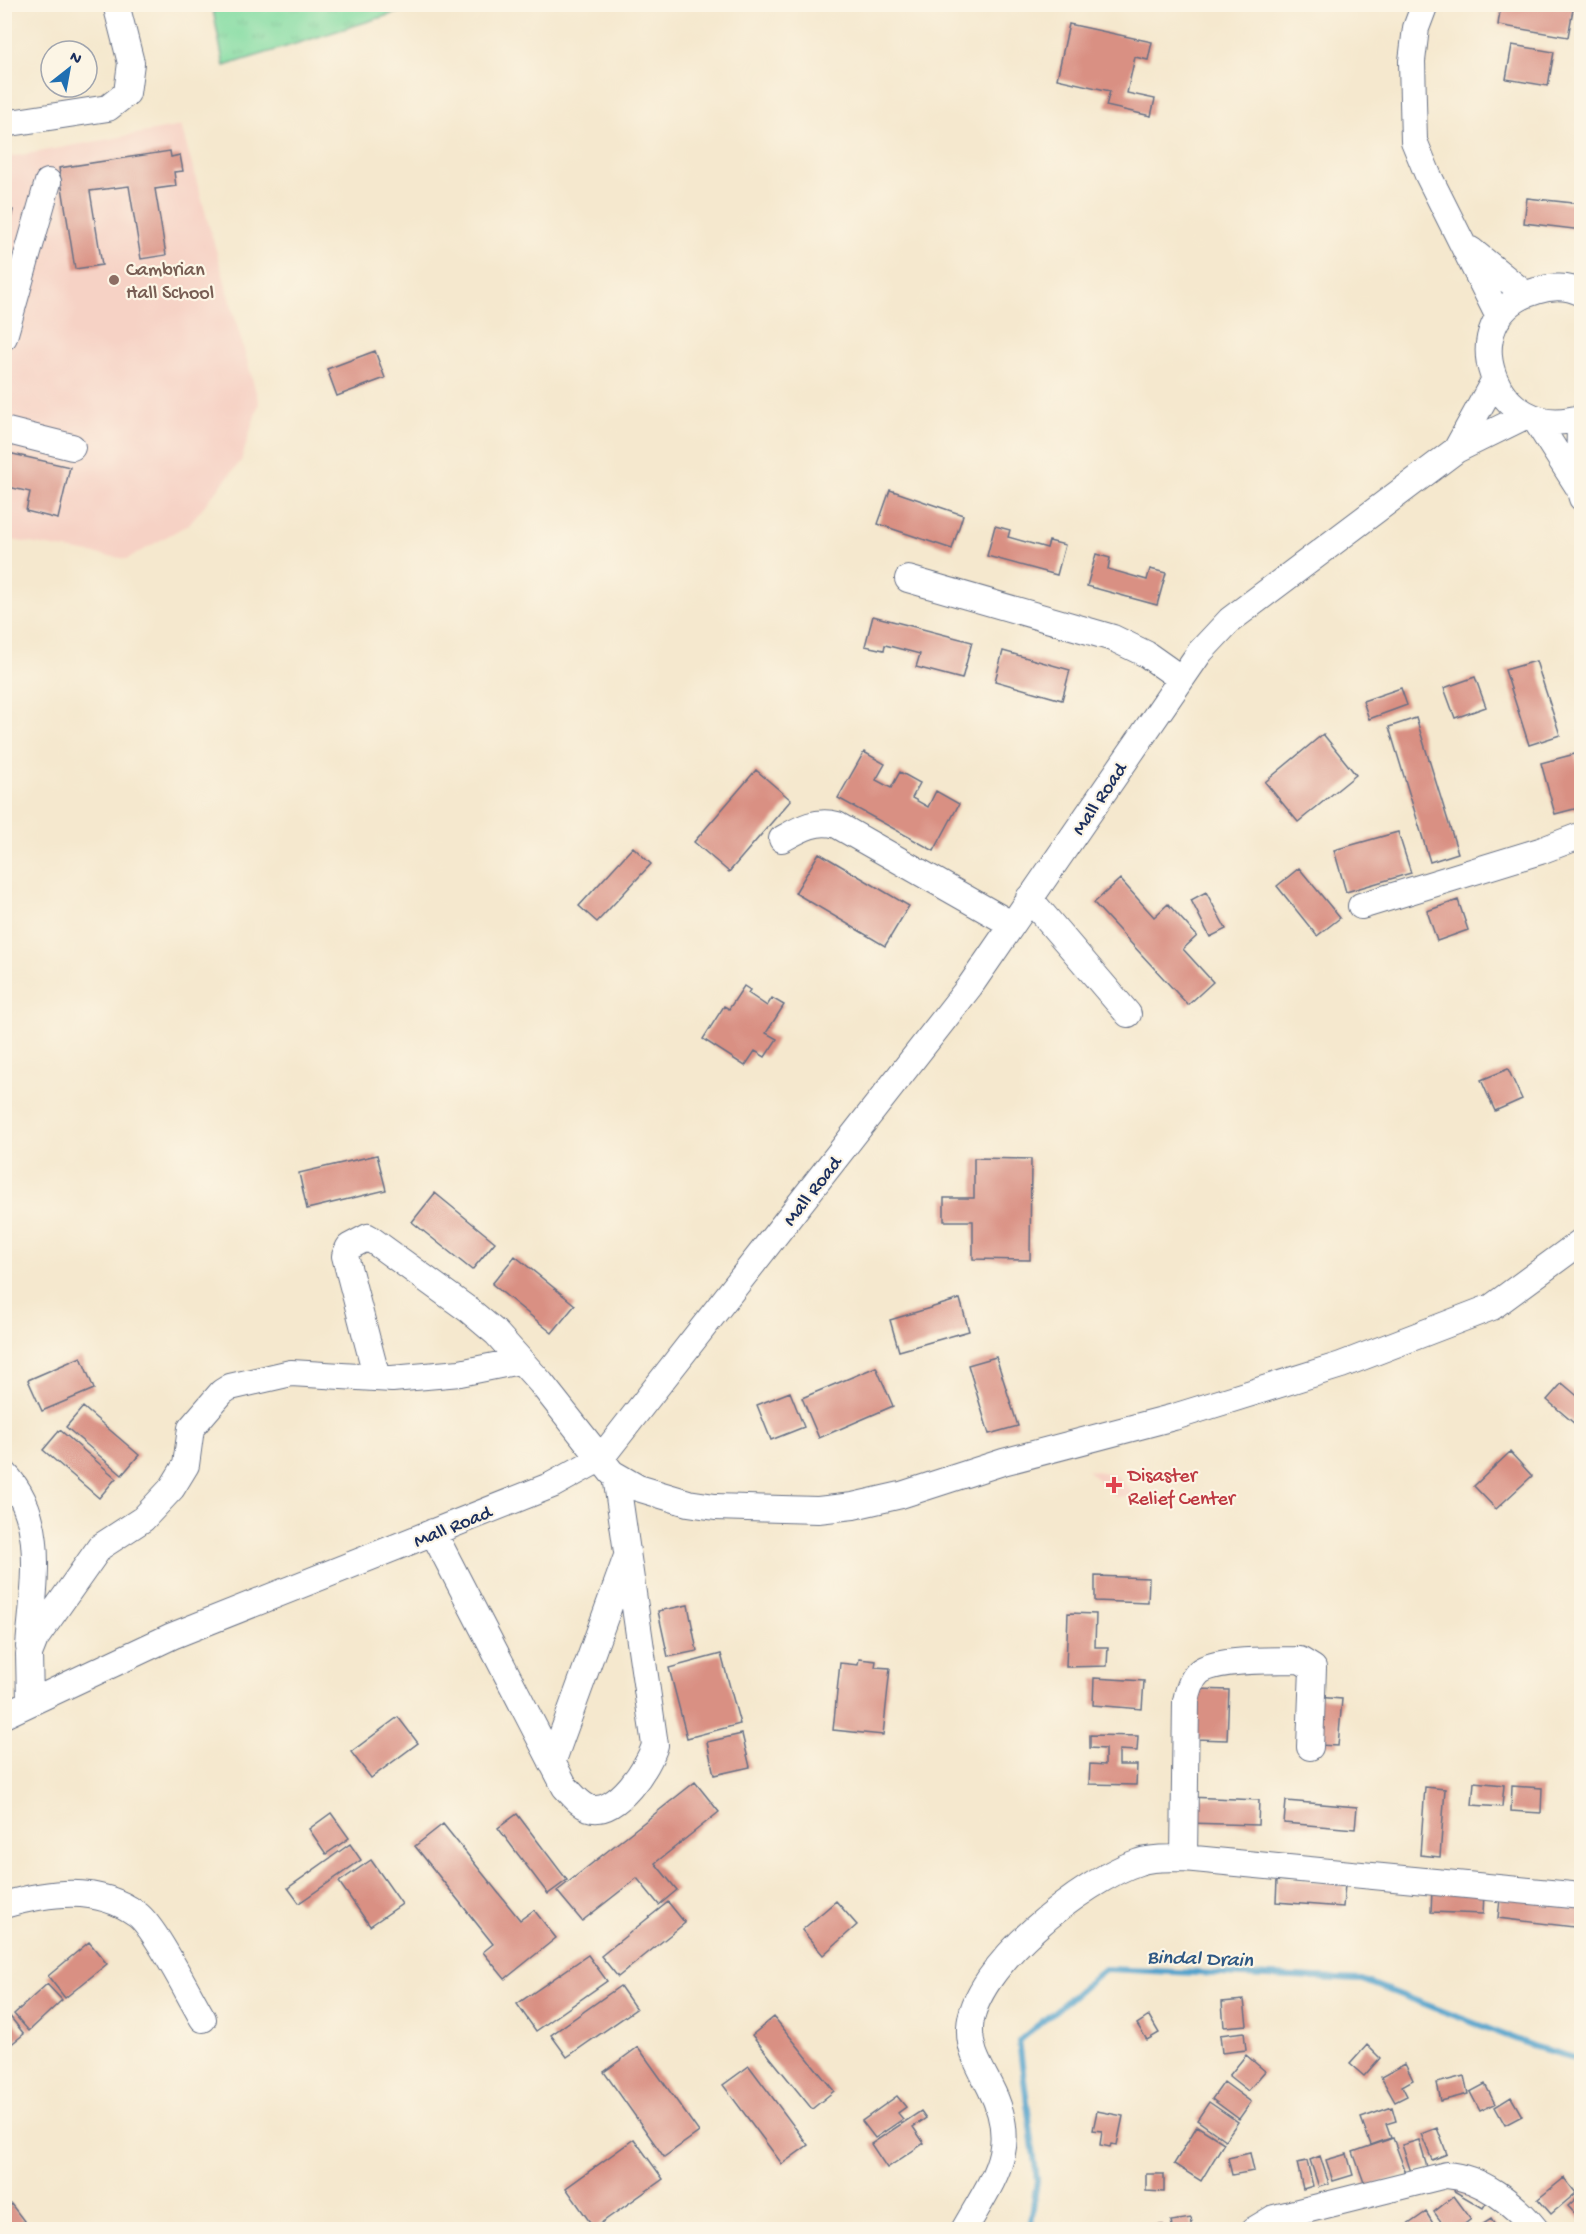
<svg xmlns="http://www.w3.org/2000/svg" width="1586" height="2234" font-family="'Gochi Hand',sans-serif">
<style>
.built{fill:#f6d2c5}
.grass{fill:url(#grass-tufts);stroke:#4e8680;stroke-width:1.5}
.lines{fill:none;stroke-linecap:round;stroke-linejoin:round}
.stream{stroke:#52a3cc;stroke-width:6}
.building{fill:#d99083}
.minor-casing{stroke:#677085;stroke-width:28}
.minor{stroke:#fff;stroke-width:26}
.education-dot{fill:#8d6e63;stroke:#fcf5e5;stroke-width:2}
.health-dot{fill:#e0444e;stroke:#fcf5e5;stroke-width:2}
.labels{text-anchor:middle;stroke-width:4.5;stroke-linejoin:round;paint-order:stroke}
.education-label{font-size:20px;fill:#785e54;stroke:#fcf5e5;text-anchor:start}
.street-label{font-size:20px;fill:#1b2f5e;stroke:#fcf5e5}
.health-label{font-size:20px;fill:#be3a42;stroke:#fcf5e5;text-anchor:start}
.water-label{font-size:21px;font-style:italic;fill:#2e5884;stroke:#fcf5e5}
</style>
<defs>
<pattern id="grass-tufts" width="24" height="20" patternUnits="userSpaceOnUse" patternTransform="scale(1.5)"><rect width="24" height="20" fill="#82dca2"/><path d="M3 7l-1-3M5 7V3M7 7l1-3M15 17l-1-3M17 17v-4M19 17l1-3" fill="none" stroke="#70bd8e"/></pattern>
</defs>
<rect width="100%" height="100%" fill="#fcf5e5"/>
<filter id="ink" filterUnits="userSpaceOnUse"><feTurbulence type="fractalNoise" baseFrequency=".0167" numOctaves="2"/><feDisplacementMap in="SourceGraphic" scale="12" xChannelSelector="R" yChannelSelector="G"/><feConvolveMatrix kernelMatrix="1 2 1 2 8 2 1 2 1" color-interpolation-filters="sRGB"/></filter>
<filter id="wash" filterUnits="userSpaceOnUse"><feTurbulence type="fractalNoise" baseFrequency=".008" numOctaves="4" result="noise"/><feDisplacementMap in="SourceGraphic" scale="24" xChannelSelector="R" yChannelSelector="G"/><feGaussianBlur stdDeviation="1.35" result="paint"/><feColorMatrix in="noise" values="0 0 0 0 0 0 0 0 0 0 0 0 0 0 0 0 0 1.4 0 .05"/><feComposite in="paint" operator="in"/></filter>
<g filter="url(#wash)">
<rect width="100%" height="100%" fill="#f5e8ce"/>
<path class="built" d="M181,126l78,277 -18,58 -52,63 -62,35 -122,-20 -1,-381z
M1087,1470l29,4 19,21 -19,2z"/>
<path class="grass" d="M212,5v-1l209,1 -197,61z"/>
<g class="lines">
<path class="stream" d="M1030,2230l7,-50 -18,-139 86,-72 257,11 174,67 46,13"/>
</g>
<g id="blocks">
<path class="building" d="M1501,4h73l-6,33 -70,-12z
M1069,24l83,18 -4,18 -13,-3 -8,36 28,6 -4,17 -45,-10 4,-15 -53,-12z
M1512,45l42,7 -6,34 -42,-7z
M170,151l1,6 9,-2 3,16 -9,1 2,14 -21,3 11,66 -25,4 -12,-73 -39,5 12,74 -27,4 -16,-101z
M1527,198l55,6v26l-58,-7z
M4,208l9,2 -8,34h-1z
M375,351l10,27 -48,18 -10,-27z
M4,452l66,15 -12,52 -32,-8 4,-19 -26,-6z
M890,490l73,25 -11,34 -74,-25z
M995,526l15,4 -2,7 39,11 2,-7 16,4 -8,30 -70,-19z
M1096,554l14,4 -2,11 39,11 3,-11 16,4 -9,32 -70,-19z
M873,616l99,26 -10,37 -46,-12 4,-13 -35,-9 -1,5 -19,-4z
M1003,651l67,19 -8,30 -67,-19z
M1536,661l24,74 -31,10 -24,-75z
M1475,677l11,30 -31,11 -11,-30z
M1401,688l6,17 -38,14 -6,-18z
M1416,718l42,135 -28,9 -41,-135z
M1323,734l33,41 -58,47 -33,-40z
M864,752l21,12 -9,16 15,8 9,-16 20,11 -8,15 16,9 8,-16 23,13 -25,47 -96,-53z
M1575,754l7,24v29l-27,7 -14,-51z
M756,770l35,30 -62,72 -35,-30z
M1398,832l13,41 -65,19 -12,-42z
M633,847l18,17 -54,58 -18,-16z
M819,853l90,53 -24,40 -90,-53z
M1299,868l41,50 -23,18 -40,-50z
M1120,879l34,38 14,-13 29,32 -14,13 30,33 -25,23 -94,-102z
M1206,892l20,37 -16,8 -19,-37z
M1458,900l10,30 -31,11 -10,-30z
M744,986l6,4 -2,3 19,13 5,-8 12,7 -18,28 11,6 -12,18 -10,-6 -10,15 -42,-27 21,-33 5,3z
M1508,1069l14,30 -27,12 -14,-31z
M377,1155l9,35 -79,19 -8,-36z
M974,1158l57,1 -1,101 -57,-1v-38h-29v-23h30z
M435,1193l60,49 -23,28 -60,-48z
M515,1256l60,49 -23,28 -60,-49z
M960,1299l9,32 -70,20 -9,-31z
M81,1357l13,32 -52,22 -14,-31z
M996,1357l22,69 -29,8 -21,-69z
M876,1367l17,39 -74,32 -17,-40z
M1562,1383l20,17v30l-35,-30z
M790,1392l14,35 -33,13 -14,-35z
M83,1407l56,48 -17,20 -56,-48z
M60,1430l56,48 -17,20 -56,-48z
M1510,1452l22,24 -36,33 -22,-23z
M1095,1576l54,2 -1,25 -53,-2z
M688,1605l9,46 -29,6 -10,-46z
M1068,1613l28,1 -1,33h13l-1,19 -41,1z
M721,1654l19,70 -53,14 -18,-70z
M859,1659l17,2 -1,6 15,1 -7,67 -50,-5 7,-67 18,2z
M1094,1678l50,3 -2,28 -49,-4z
M1197,1689l32,1 -2,50 -32,-1z
M1303,1696l39,3 -4,47 -20,-1z
M398,1717l20,26 -47,35 -20,-26z
M742,1734l8,33 -36,8 -7,-33z
M1090,1735l48,1 -1,15 -18,-1v15h18l-1,20 -47,-1 1,-20 15,1v-16l-15,-1z
M695,1782l24,30 -64,51 22,27 -18,15 -22,-27 -55,43 -25,-30z
M1474,1782l30,3 -2,22 -30,-2z
M1512,1786l30,2 -1,25 -30,-2z
M1425,1787l20,2 -5,68 -20,-2z
M1188,1797l71,3 -1,25 -70,-2z
M1286,1801l71,6 -2,22 -71,-6z
M331,1813l18,25 -23,16 -17,-25z
M517,1814l50,66 -19,14 -50,-66z
M443,1824l77,96 14,-10 22,28 -51,41 -22,-27 10,-8 -78,-98z
M350,1844l11,16 -62,43 -11,-15z
M371,1860l31,44 -32,22 -31,-44z
M1277,1880l68,5 -2,22 -67,-5z
M1501,1889l81,9v30l-84,-10z
M1432,1891l52,2 -1,21 -52,-2z
M836,1901l21,24 -34,30 -21,-25z
M668,1902l17,21 -67,54 -17,-21z
M89,1942l18,22 -42,34 -17,-22z
M588,1955l19,26 -71,50 -19,-27z
M47,1984l15,16 -33,31 -15,-17z
M620,1986l16,23 -69,48 -16,-22z
M1244,2000l3,25 -23,2 -2,-25z
M8,2014l16,20 -20,16v-33z
M1149,2016l10,17 -12,7 -10,-16z
M774,2017l60,74 -22,18 -60,-74z
M1244,2032l2,18 -24,3 -2,-18z
M1367,2045l13,13 -16,18 -14,-12z
M638,2047l61,85 -35,25 -60,-85z
M1246,2055l19,16 -17,20 -19,-15z
M1405,2064l8,16 -11,6 5,10 -12,6 -14,-25z
M749,2066l59,79 -26,19 -59,-79z
M1464,2076l4,18 -27,7 -4,-18z
M1224,2082l27,20 -12,17 -27,-20z
M1485,2084l10,20 -15,7 -10,-19z
M897,2096l9,11 -8,6 5,6 -28,19 -13,-17z
M1511,2097l11,19 -17,9 -10,-18z
M1209,2102l29,20 -13,18 -28,-20z
M1392,2107l4,14 -10,3 5,14 -20,7 -10,-27z
M921,2111l5,7 -13,9 11,16 -37,25 -16,-24z
M1097,2111l26,5 -6,29 -6,-1 -1,3 -10,-2 2,-14 -9,-1z
M1197,2126l27,17 -23,38 -27,-17z
M1437,2128l10,26 -15,6 -11,-26z
M1393,2138l13,35 -40,15 -13,-36z
M634,2139l29,40 -69,49 -28,-40z
M1419,2140l8,27 -16,5 -9,-27z
M1250,2153l4,18 -22,4 -4,-17z
M1347,2154l6,21 -20,6 -7,-21z
M1320,2156l9,28 -10,3 -9,-27z
M1307,2161l6,25 -10,3 -6,-26z
M1146,2174h18v18l-18,-1z
M1564,2178l12,15 -25,21 -13,-15z
M1460,2180l30,17 -7,11 -29,-17z
M1582,2193v28l-14,-15z
M1454,2196l17,23 -14,11h-10l-13,-18z
M11,2204l20,26h-27v-21z
M1426,2212l11,18h-37z
M1191,2218l2,12h-20l-2,-9z
M1491,2219l7,11h-20l-1,-2z
M1163,2225v5h-35v-4z"/>
</g>
</g>
<g filter="url(#ink)">
<use href="#blocks" fill-opacity="0" stroke="#677085" stroke-width="1.5"/>
<g class="lines">
<defs>
<path id="minor" d="M1425,4l-9,24 -4,33 2,80 14,34 71,142
M4,124l104,-16 19,-15 4,-30 -15,-59
M1471,250l54,44
M1582,293c-14,-7 -31,-7 -46,-2 -87,25 -43,156 46,126
M4,337l44,-155
M1535,419l44,69 3,10
M4,430l68,17
M1456,450l38,-69
M1579,488l1,-70
M908,579l205,59 33,16 34,24
M782,839c18,-10 34,-20 55,-14l174,99
M1029,898l99,116
M1361,906l179,-55 42,-16
M377,1378l-32,-122 4,-9 19,-10 102,74 26,22 45,50 71,90 26,15 50,15 27,4 103,3 35,-4 48,-11 102,-33 171,-45 167,-52 151,-58 90,-66
M4,1473c45,46 29,115 25,174
M433,1532l132,255c7,7 14,17 24,21 27,9 60,-42 66,-63l-39,-269
M30,1701l-1,-47 6,-15 65,-92 43,-28 29,-31 14,-23 5,-37 31,-36 8,-5 61,-14 101,6 68,-6 59,-12
M4,1715l168,-79 380,-151 49,-27 369,-472 230,-334 30,-32 226,-170 71,-35
M552,1763l74,-204
M1184,1858l2,-157c2,-10 5,-22 13,-29 18,-14 77,-11 101,-12l13,8 -3,79
M4,1905c45,-13 93,-20 133,9 19,14 52,82 66,105
M964,2230c30,-53 57,-83 26,-143 -10,-20 -21,-36 -20,-59 2,-61 115,-149 169,-166 14,-5 31,-3 45,-4l398,38
M1254,2230l20,-12 172,-43c35,2 69,29 90,55"/>
</defs>
<use href="#minor" class="minor-casing"/>
<use href="#minor" class="minor"/>
</g>
</g>
<circle class="education-dot" cx="114" cy="280" r="6"/>
<path class="health-dot" d="M1111 1476h6v6h6v6h-6v6h-6v-6h-6v-6h6z"/>
<g class="labels">
<g class="education-label">
<text x="126" y="275">Cambrian<tspan x="126" dy="23">Hall School</tspan></text>
</g>
<g class="street-label">
<text transform="translate(1098 798) rotate(-56)" y="7">Mall Road</text>
<text transform="translate(811 1190) rotate(-52)" y="7">Mall Road</text>
<text transform="translate(452 1525) rotate(-22)" y="7">Mall Road</text>
</g>
<g class="health-label">
<text x="1128" y="1481">Disaster<tspan x="1128" dy="23">Relief Center</tspan></text>
</g>
<g class="water-label">
<text transform="translate(1200 1957) rotate(2)" y="7">Bindal Drain</text>
</g>
</g>
<rect width="1586" height="2234" fill="none" stroke="#fcf5e5" stroke-width="24"/>
<g transform="translate(69 69) rotate(31)"><circle r="28" fill="#fcf5e5" stroke="#a2a6af" stroke-width="1.5"/>
<path d="M0-4.5L10 22L0 15L-10 22Z" fill="#1f6fb2"/>
<text y="-9" font-size="16" font-weight="bold" text-anchor="middle" fill="#1b2f5e">N</text>
</g>
</svg>
